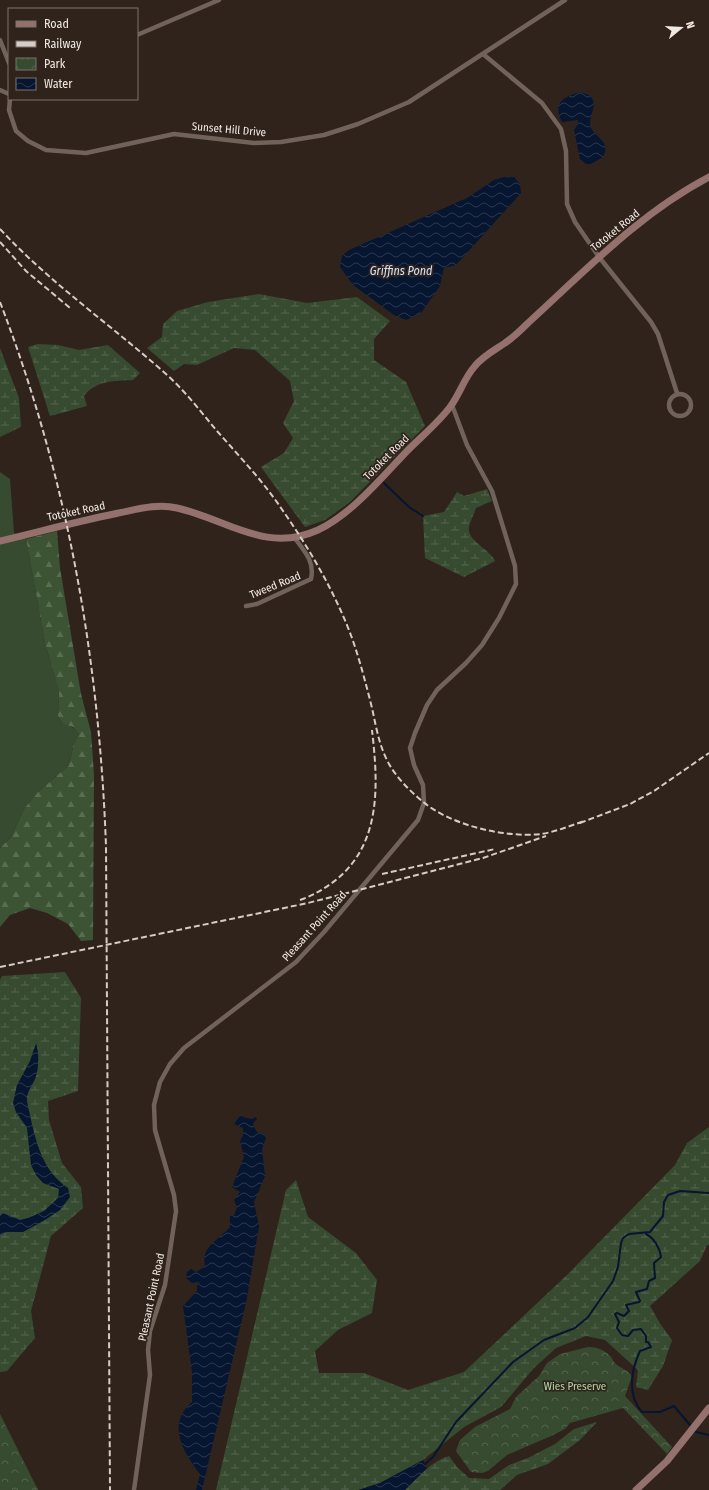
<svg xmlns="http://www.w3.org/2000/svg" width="709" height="1490" font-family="'Fira Sans Condensed',sans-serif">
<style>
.grass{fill:#374b30}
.forest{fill:url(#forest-firs)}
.wetland{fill:url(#wetland-marsh)}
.park{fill:url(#park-crowns)}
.water{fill:url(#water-waves)}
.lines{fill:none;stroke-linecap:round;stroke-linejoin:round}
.stream{stroke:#061530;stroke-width:2}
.street{stroke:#71625a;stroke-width:4.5}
.secondary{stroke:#94716c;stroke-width:7}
.rail{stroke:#d5ccc7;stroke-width:2;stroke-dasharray:6 3;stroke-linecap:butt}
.labels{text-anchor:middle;stroke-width:3.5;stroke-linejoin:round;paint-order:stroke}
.street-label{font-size:11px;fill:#f1e9e4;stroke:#30231c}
.park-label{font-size:11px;fill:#b0dba2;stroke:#30231c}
.water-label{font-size:12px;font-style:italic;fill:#d5e3fb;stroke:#30231c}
</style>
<defs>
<pattern id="forest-firs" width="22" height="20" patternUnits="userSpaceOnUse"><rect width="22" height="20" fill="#3c5434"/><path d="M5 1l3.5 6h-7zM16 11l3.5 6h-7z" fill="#596d51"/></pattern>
<pattern id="wetland-marsh" width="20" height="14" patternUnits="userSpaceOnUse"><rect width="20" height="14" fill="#374b30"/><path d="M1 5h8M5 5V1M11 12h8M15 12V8" fill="none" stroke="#54654e"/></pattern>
<pattern id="park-crowns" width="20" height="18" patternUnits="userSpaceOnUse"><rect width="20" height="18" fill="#374b30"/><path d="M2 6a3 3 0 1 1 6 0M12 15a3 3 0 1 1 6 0" fill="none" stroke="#54654e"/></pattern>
<pattern id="water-waves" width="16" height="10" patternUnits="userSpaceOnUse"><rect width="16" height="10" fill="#061530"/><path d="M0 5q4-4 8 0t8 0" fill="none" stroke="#2b374e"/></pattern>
</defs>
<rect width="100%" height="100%" fill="#30231c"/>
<path class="grass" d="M0,472l10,7 4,54 12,6 19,104 14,49 -1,24c7,10 14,8 21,18l-5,9 -5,22 -33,29 -12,15 -13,28 -11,11z"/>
<path class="forest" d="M57,531l3,37 21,126 10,38 3,43 -1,165 -12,1 -13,-17 -21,-11 -17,-5 -20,7 -10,12v-79l11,-11 13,-28 12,-15 33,-29 5,-22 5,-9 -6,-7 -9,-3 -6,-8 1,-24 -14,-49 -19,-104z"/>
<path class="wetland" d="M259,294l48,9 50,-6 33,24 -16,18v21l32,22 19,44 -75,76 -25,18 -20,7 -44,-60 23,-14 9,-15 -10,-15 11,-22 -4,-20 -35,-31 -21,-2 -37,17 -13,-1 -10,7 -27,-23 15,-11 1,-13 14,-13 31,-9z
M38,344l20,1 21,5 29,-5 32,28 -7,7c-19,1 -37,0 -49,16l3,10 -37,10 -22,-69z
M0,348l19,50 2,29 -21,10z
M487,489l5,12 -16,7c-2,6 -5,12 -7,18 -3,15 21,23 26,35l-31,16 -39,-19 -2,-42 21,-4 13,-20 7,4z
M65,972l16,26 -3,93 -30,10 1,19 13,43 19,24 2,21 -32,28 -20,75 4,27 -28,33 -7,1v-392l2,-4z
M709,1127v118h-2l-7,16 -50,45 11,19 11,15 -9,26 -15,24 -12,-3 2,-17 -33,-30 -19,-4 -30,12 -23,21 -32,38 -37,20 -41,33 -43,23 -22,7h-142l70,-300 10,-10 12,37 48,36 21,27 -5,33 -34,17 -23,21 4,22h45l44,17 56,-18 103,-97 108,-110 12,-22z
M597,1422l-17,18 -32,24 -31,11 -17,15h-95c14,-14 25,-28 44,-34l8,11 12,11 20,1 20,-14 19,-7 27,-14 19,-15z"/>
<path class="park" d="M588,1347c9,0 17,3 23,10 2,3 3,6 6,8 6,4 10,5 15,11l-7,20 47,51 -5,7 -44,-46 -53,15 -5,6 -14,7 -44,19 -19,16 -6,2 -11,-1 -15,-21 4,-11 15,-13 35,-18 6,-12 23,-21 8,-13 13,-9z
M0,1414l38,76h-38z"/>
<path class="water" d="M580,92c26,6 6,23 11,36 5,10 20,13 12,29l-12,7h-5l-6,-5 -6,-29 4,-6v-4l-16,2c-10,-20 2,-25 18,-30z
M504,177h10l6,7 1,9 -65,72 -12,3 -4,18 -19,27 -15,7 -12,-5 -41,-30 -13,-18 2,-11 7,-6 118,-52 27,-18z
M36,1043c3,9 3,23 0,33 -2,8 -9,14 -9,23 0,6 3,14 4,21 6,26 13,52 37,68l2,9 -10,13 -15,10 -22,12h-17l-6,3v-19l3,-3 17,7 8,-2 16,-7 14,-13 1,-9 -16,-6 -7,-8 -5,-10 -4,-37 -11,-16 -3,-9 4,-18 13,-24z
M240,1116l11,3 5,-2 1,2 -3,3 -1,3 4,7 7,2 2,4 -4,11 3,27 -11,26 5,24 -12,72 -45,192h-6l4,-16c-17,-22 -34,-49 -8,-72v-30l-9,-66 14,-15v-5l3,-4 -8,1 -6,-5 1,-6 4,-3 5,3 8,-5 1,-3c-5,-16 16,-26 25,-37v-11l4,-1 3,-8 -3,-7 6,-8 -8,-5 12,-30 -4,-16 3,-6v-7l-9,-4z
M423,1460l4,8 -22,22h-47l22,-7z"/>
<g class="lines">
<path class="stream" d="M384,483l25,24 14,9
M646,1234c8,4 14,14 15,23l-7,6 1,15 -6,3 -2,8 -11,3 4,9 -1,1 -13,3 3,6 -5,5 -7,-3 -2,1 4,8 -2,6 5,7 6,1 5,-6 8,-1 5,7v6h2l3,5 -11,4c-9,19 -13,45 2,61h18l14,-6 22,26 13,3
M425,1464l8,-7 23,-35 57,-60 31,-22 31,-12 13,-11 25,-36 5,-14 3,-24 2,-5 6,-4 21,-2 13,-16 1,-14 4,-7 12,-4 29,2"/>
<path class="street" d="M137,35l82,-35
M0,40l9,23
M483,54l59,49 19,26 5,22 1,53 8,18 24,35 52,65 7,12 19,59
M0,90l9,4
M10,99l-1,11 7,21 12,10 18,9 40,3 88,-19 80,9 27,-1 43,-7 34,-11 51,-22 156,-102
M669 405a11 11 0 1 1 22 0a11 11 0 1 1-22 0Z
M246,606l11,-2 54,-25c4,-18 -7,-28 -17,-42
M134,1490l16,-115 -2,-25 2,-19 15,-46 11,-74 -2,-16 -19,-65 -1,-25 6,-23 10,-18 14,-16 112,-86 28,-30 94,-112 6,-17 -1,-18 -9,-20 -4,-17 5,-15 12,-28 10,-15 29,-27 16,-18 17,-27 17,-34 -1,-18 -23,-75 -25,-46 -15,-40"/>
<path class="secondary" d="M0,541c38,-9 75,-19 114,-27 21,-4 42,-11 63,-6 50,11 88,46 141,22 34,-16 64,-53 90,-80 14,-14 30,-27 42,-43 10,-13 14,-29 25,-41 8,-10 20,-16 30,-23 9,-6 16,-13 23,-20 57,-52 112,-110 181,-146
M636,1490l31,-29 42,-53"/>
<path class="rail" d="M0,229c50,54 111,96 166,145 20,18 35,38 51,57 22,25 45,49 64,77 28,40 54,84 71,130 8,23 14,46 20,70 4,18 7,38 17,56 8,14 20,26 33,37 28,24 82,37 119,33 14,-2 29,-8 43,-13
M0,242l26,29 44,37
M0,302c68,177 99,356 106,544l4,644
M580,823l50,-19 24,-13 55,-38
M382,874l113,-25
M300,900c14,-5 26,-12 37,-21 45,-37 41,-97 35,-149
M0,967l308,-64 175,-45 63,-22"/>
</g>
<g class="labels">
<g class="street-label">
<text transform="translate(229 129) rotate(5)" y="4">Sunset Hill Drive</text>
<text transform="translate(615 230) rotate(-39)" y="4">Totoket Road</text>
<text transform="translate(386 457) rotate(-45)" y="4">Totoket Road</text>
<text transform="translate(76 511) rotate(-12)" y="4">Totoket Road</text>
<text transform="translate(275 585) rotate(-22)" y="4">Tweed Road</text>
<text transform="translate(314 926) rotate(-48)" y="4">Pleasant Point Road</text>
<text transform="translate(151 1297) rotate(-78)" y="4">Pleasant Point Road</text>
</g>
<g class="park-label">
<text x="575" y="1390">Wies Preserve</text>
</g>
<g class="water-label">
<text x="401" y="275">Griffins Pond</text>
</g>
</g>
<rect x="8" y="8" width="130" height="92" fill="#30231c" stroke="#7d726c"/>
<rect x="16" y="21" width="20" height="6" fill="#94716c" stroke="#7d726c"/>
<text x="44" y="28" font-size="12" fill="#f1e9e4">Road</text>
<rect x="16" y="41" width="20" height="6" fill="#d5ccc7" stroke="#7d726c"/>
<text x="44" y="48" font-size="12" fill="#f1e9e4">Railway</text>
<rect x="16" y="58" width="20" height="12" fill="url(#park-crowns)" stroke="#7d726c"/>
<text x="44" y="68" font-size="12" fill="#f1e9e4">Park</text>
<rect x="16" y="78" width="20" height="12" fill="url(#water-waves)" stroke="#7d726c"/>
<text x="44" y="88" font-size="12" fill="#f1e9e4">Water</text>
<g transform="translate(681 28) rotate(72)" stroke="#30231c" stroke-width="3" paint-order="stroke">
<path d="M0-3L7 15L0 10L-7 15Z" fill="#f1e9e4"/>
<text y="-6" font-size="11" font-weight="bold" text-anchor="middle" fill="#f1e9e4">N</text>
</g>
</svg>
